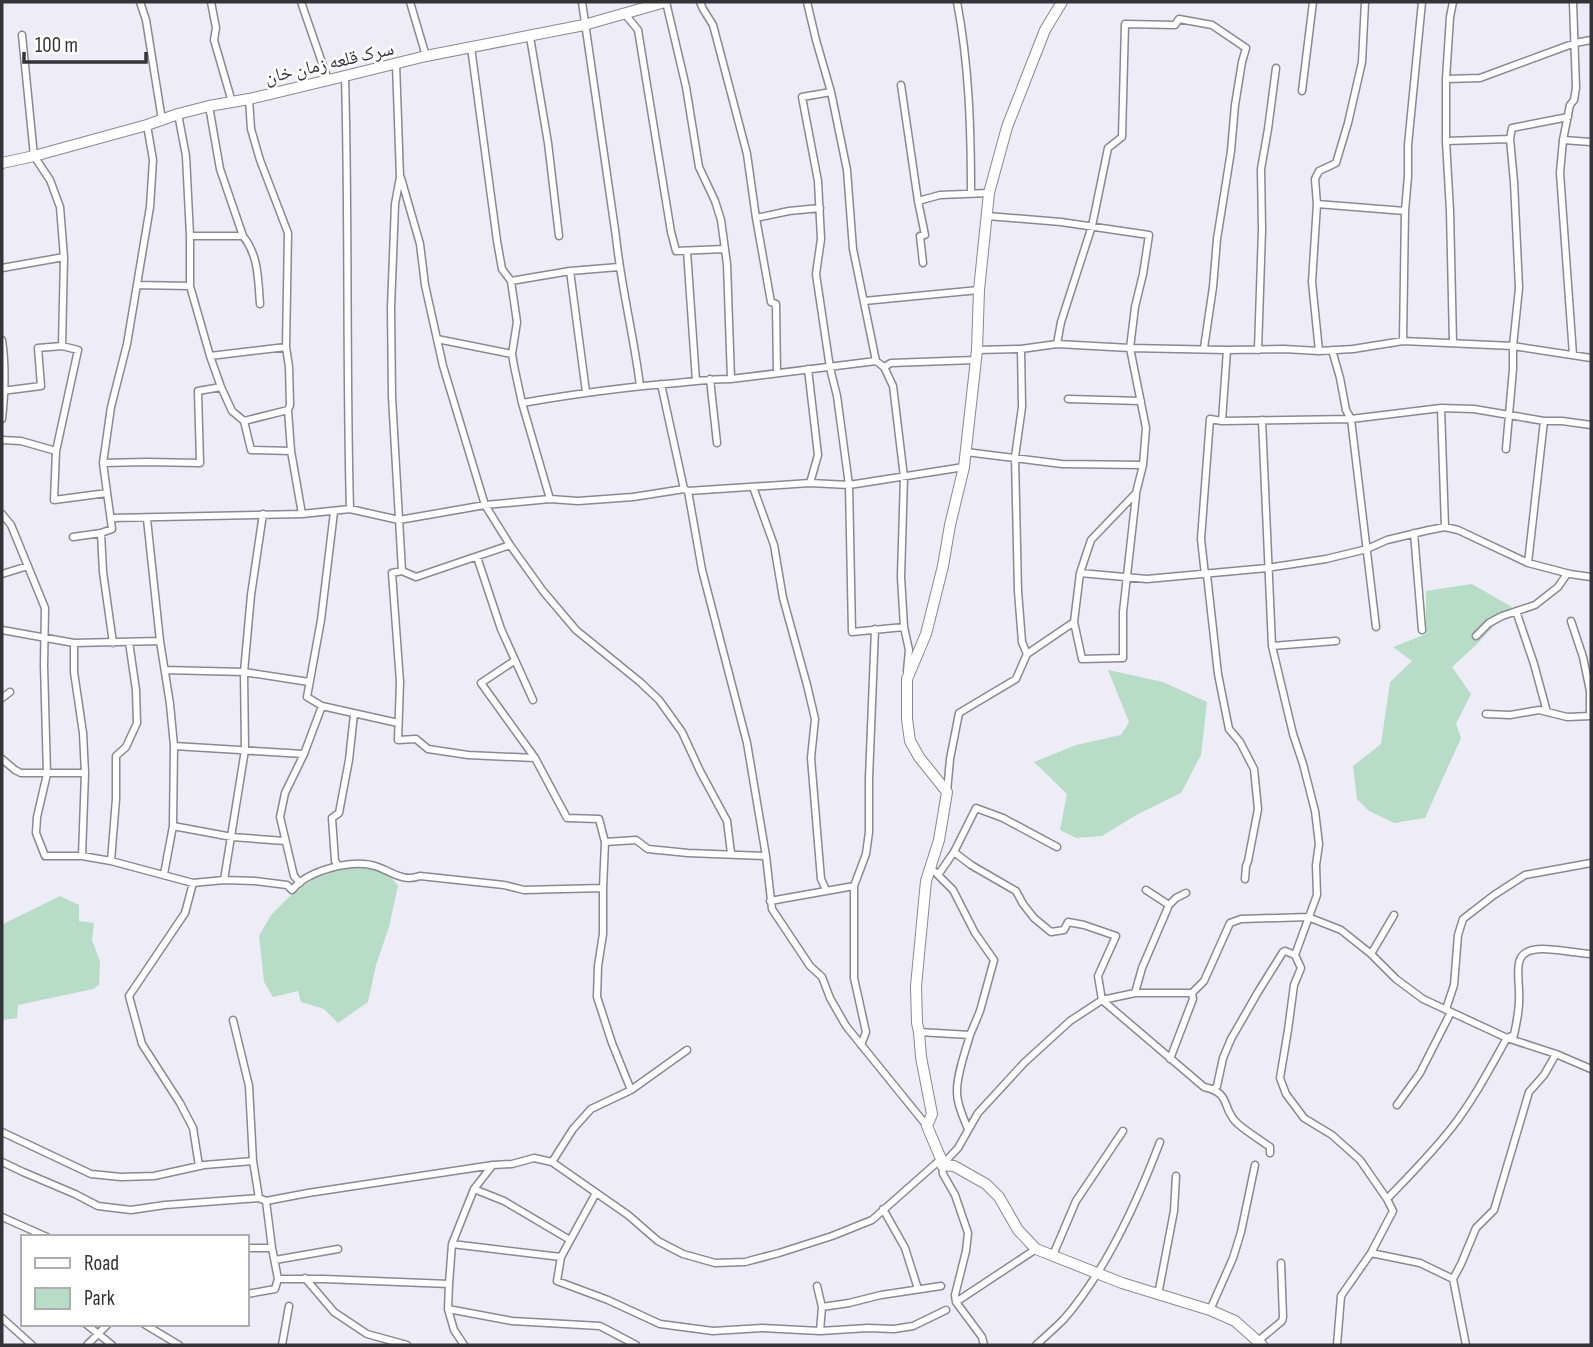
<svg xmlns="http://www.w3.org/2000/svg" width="1593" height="1347" font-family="'Sofia Sans Condensed','Noto Naskh Arabic',sans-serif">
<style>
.green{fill:#b7ddc7}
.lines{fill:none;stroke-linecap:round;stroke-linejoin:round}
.street-casing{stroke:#8a8892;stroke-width:9}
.secondary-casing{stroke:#8a8892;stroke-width:12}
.street{stroke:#fff;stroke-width:6}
.secondary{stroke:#fff;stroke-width:10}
.labels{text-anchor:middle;stroke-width:5;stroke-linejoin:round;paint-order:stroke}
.street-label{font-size:19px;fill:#343338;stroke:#fff}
</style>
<rect width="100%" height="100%" fill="#eeecf7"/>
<path class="green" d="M1472,584l40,23 -35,37 -25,23 19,27 -15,30 5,14 -36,80 -31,5 -25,-12 -12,-12 -4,-33 28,-22 9,-62 22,-21 -19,-14 33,-13v-43z
M1108,670l55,12 44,20 -6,53 -20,38 -43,21 -36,22 -26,2 -16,-8 7,-36 -33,-32 42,-17 45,-10 8,-13z
M353,865c20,4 32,3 45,21l-9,41 -13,38 -8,37 -30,21 -14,-14 -23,-7 -3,-11 -25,6 -9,-15 -5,-46 12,-21 20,-20 25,-18z
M60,896l19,9v16l15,2 -2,17 8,21 -1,24 -6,4 -75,16 -1,13 -15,2v-93l1,-3z"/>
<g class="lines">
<defs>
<path id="street" d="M140,2l6,18 16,100
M211,2l5,26 -2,12 18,62
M301,2l27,78
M410,2l16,54
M582,2l34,235c5,50 18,99 24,149
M666,2l20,85 13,80 16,34 6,19 6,44 4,115
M700,2l3,7 10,16 34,129 9,64 15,84 5,2 1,69
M807,2l9,38 15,52 16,78 6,79 23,112 8,6 9,19 11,91 -3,100 3,50 5,23 -2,21
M957,2c12,62 14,127 14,191
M1453,2l-3,15 -4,62v62l4,70 3,131
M1573,2l3,86 -2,12 -4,5 -7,35 -3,33 13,182
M624,13l14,17 33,202 5,19 49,-2
M22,35l12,121 16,24 10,27 4,50 -2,89
M530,37l18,106 11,93
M471,47l26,194 5,28 9,12 6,41 -5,32 2,12 8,37 28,96
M396,64l4,113 -5,27 -4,104 1,89 10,174 -10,2 8,109 -2,58 18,-1 12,10 40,6 67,3
M345,76c4,145 1,289 5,433
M1446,79l34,-1 95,-35 16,-3
M901,85l17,116 7,34 -5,1 3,27
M1302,91l11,-89
M831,92l-29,5 16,84 3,58 -5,35 14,94 7,28 12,89 3,147 52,-5
M249,99l2,30 9,31 28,73 -2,114 3,20 1,38 -2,5 3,41 11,63
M209,106l11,63 23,67c16,20 15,44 17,68
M178,114l8,42 4,80v50l20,70 11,31 11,24 12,10 7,29 40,1
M1563,140l28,2
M1446,141l64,-2
M401,178l19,66 5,41 18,81 42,139 25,40 33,46 33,39 64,52 19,18 23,32 18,39 27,50 4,32
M918,201l22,-6 49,-2
M1317,204l88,7
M756,218l33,-7 31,-3
M190,236h53
M687,251l9,130
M2,268l62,-11
M570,271l16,121
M511,281l59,-10 49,-4
M137,285l53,1
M864,301l115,-11
M437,339l75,15
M2,340c4,27 3,52 0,79
M1403,341l2,-130 3,-35v-31l14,-143
M1057,344l4,-22 31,-96 16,-78 14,-11 3,-113 50,1 4,-6 33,6 34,23 -4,14 -7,43 -4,46 -14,88 -4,48 -9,61
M1021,349l1,58 -7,50 3,134 4,51 5,12
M977,350l44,-1 36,-5 73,4 97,2 57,-1 35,2 34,-2 50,-8 110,5 78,12
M1227,350l-5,71 129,-2 90,-11 33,1 70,12h18l29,4
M1258,350l4,-120 -1,-61 7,-40 8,-61
M1332,350l8,28 6,32 5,9 25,208
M1319,351l-7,-69 5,-78 -2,-25 4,-8 17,-8 12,-40 14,-61 3,-60
M210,356l76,-9
M884,367l7,-4 84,-3
M808,369l10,86 -8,28
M710,379l7,64
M661,384l23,105
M2,391l39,-5 -3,-38 24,-2 16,4 -22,101 -2,49 53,-7
M1068,399l73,2
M522,403c52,-9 103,-16 155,-20 18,-2 36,-4 54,-4l145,-18
M1441,408l4,119
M1262,420l10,226 21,88 10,30 12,47 4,33 -3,21 1,30 -22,60 6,13 -7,17 -6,45 -8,48 6,16 18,24 28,17 28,25 27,39 6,12 -22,42 -30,43 -4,49
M244,421l44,-11
M2,440l19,1 35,10
M1506,449l7,-80v-23l6,-58 -5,-106 -4,-43 2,-11 56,-11
M966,452l96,12 81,1
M103,463l43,-1 54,1 -2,-72 23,-4
M753,487l21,58 9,53 24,87 8,34 -4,39 10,121 5,11
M688,491l14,79 45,173 19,113 6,53 38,57 12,11 8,21 16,28 81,100
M334,512l-13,108 -14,77 15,9 76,17
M2,514l9,11 34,83 -1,57 3,109 -10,43 -1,16 9,23h37l29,5 82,22 31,-3 31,1 32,4 5,5c16,-20 62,-32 86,-23 16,6 25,15 42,9l84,9 20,5 79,-2
M111,518l191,-4 48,-5 49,11 86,-15 65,-6 28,2 55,-4 51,-8 4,2 122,-8 39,2 115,-18
M147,519l13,122 10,63 4,42 -1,80 -9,48
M101,533l2,39 10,71
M1414,533l8,97
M73,537l28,-4 11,-4 -9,-66 8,-56 16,-63 23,-137 3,-47 -6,-35
M477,557l24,72 32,71
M1528,563l16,-142
M402,571l14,6 94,-32
M1080,573l67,6 120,-11 59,-9 41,-10 20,-9 42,-10 16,-3 13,3 70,33 42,11 21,3
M2,574l26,-8
M1205,575l-4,-36 9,-120 12,2
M1207,575l11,99 11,55 11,13 14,27 4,40 -10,52 -2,5 -1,13
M1516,611l18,53 13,48
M1571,621l12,36 7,34v24
M1074,622l8,37 41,-1v-46l13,-117
M2,630l72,13 86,-2
M1476,636l13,-13 13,-7 33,-11 23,-18 9,-13
M74,643v29l9,61 2,40 -3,83
M1272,646l64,-5
M514,661l-33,22 54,75 32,60 32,1 6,23 -2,46v46l-5,32 -1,31 15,46 19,47
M165,670l79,2 65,10
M2,698l8,-6
M1486,714l24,1 29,-5 28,7 24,-1
M174,746l130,8
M2,759l13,11 6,3h64
M947,792l3,-33 9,-46 57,-34 11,-25 47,-32 6,-49 11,-33 45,-47 7,-28 3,-37 -16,-80 5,-41 8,-33 6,-39 -88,-13 -74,-6
M173,826l59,11 53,4
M605,842l31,-2 12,9 40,4 78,3
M954,852l17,13 45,26 7,13 11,14 17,14 13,-2 4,-8 16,3 32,11 -18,40 4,24 102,87c28,6 17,21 33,36 10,9 22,16 33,24v6
M111,861l5,-62v-43l10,-9 11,-24 -1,-33 -7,-48
M338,865l-3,-4 -3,-43 7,-5 10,-53 5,-46
M938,875l16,-23 22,-44 27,10 54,29
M224,880l21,-130 -1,-78 7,-77 12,-81
M193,883l-8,30 -56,83 13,48 38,59 13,25 6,38
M300,883l-6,-7 -14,-59 5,-24 19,-39 18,-48
M1146,890l23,15
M770,901l84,-15
M1371,954l23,-39
M1135,993l7,-25 27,-63 7,-7 10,-5
M1446,1009l8,-24 4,-50 5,-16 31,-24 31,-20 66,-12
M233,1020l16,66 4,75 6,37
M919,1032l51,3 10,-24 14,-51 -19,-27 -22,-43 -23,-23
M861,1045l5,-13 -12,-54v-92l12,-32 3,-22v-54l6,-149
M1170,1059l23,-60 -1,-6
M1214,1089l3,-3 6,-28 8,-19 27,-47 25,-40 2,-1 10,4
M1397,1105l23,-32 31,-61
M968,1129c-5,-12 -11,-25 -11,-38 0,-18 8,-38 13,-56
M2,1132l89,42 30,3 33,-1 50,-11 49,-4
M2,1162l21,10 52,22 23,12 33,4 34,-5 94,-7 7,3 42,-8 185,-28 19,-1 22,-6 18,4 76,53 30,26 25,13 32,9 30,-1 34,-9 53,-17 40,-16 69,-61
M552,1162l21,-33 18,-20 40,-19 56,-40
M474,1189l30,12 66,39
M596,1193l-35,64 -4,24 51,19 52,24 53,7 49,-3 58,3 48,-3 26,1 19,-3 33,-16
M1387,1199c23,-24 46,-47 66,-73 21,-27 37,-58 54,-88l7,-3c3,-14 6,-28 5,-43 0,-20 -8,-43 23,-43 17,0 33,4 49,5
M266,1201l6,47 6,31
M883,1209l22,39 13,41
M2,1217l45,20
M452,1244l109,13
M247,1248h25
M1371,1253l49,10 33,16
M1053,1255l23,-54 47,-70
M275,1260l63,-11
M305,1278l29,34 33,22 40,11
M817,1286l5,21 -2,24
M247,1294l28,-5 3,-10h46l125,5
M1158,1295l16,-84 2,-35
M956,1302l80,-53
M822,1307l27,-4 32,-8 60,-9
M448,1309l64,12 88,5 36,19
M1210,1310l23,-52 8,-26 14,-67
M2,1318l30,27
M86,1324l26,21
M144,1324l35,21
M1258,1341l24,-20 1,-4 -2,-54
M87,1345l21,-21
M282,1345l7,-39
M464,1345l-10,-15 -6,-21 1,-25 3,-40 22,-55 18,-23
M984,1345l-2,-8 -26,-35 -1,-7 11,-44 2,-18 -13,-38 -12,-21 -1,-9 16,-17 20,-35 46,-50 46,-42 32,-21 33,-7h57l12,-12 26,-58 11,-4 67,-2 33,13 30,24 25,25 27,20 84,39 49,16 35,15
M1036,1345c9,-8 19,-17 28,-26 41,-47 74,-119 96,-177
M1466,1345l-13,-66 8,-15 15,-36 18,-18 35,-118 15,-17 12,-21"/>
<path id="secondary" d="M1062,2l-17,28 -38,97 -18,66 -10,97 -2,60 -13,117 -14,58 -7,41 -17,68 -19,45v40l3,22 9,16 28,35 -8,48 -13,41 -10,105 1,37 2,9 2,25 11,57 -5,12 14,33 1,6 12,1 32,18 13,13 19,33 18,19 86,34 88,27 25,11 27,24
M2,163l32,-7 113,-31 31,-11 31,-8 40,-7 96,-23 81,-20 158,-31 81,-23"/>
</defs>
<use href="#street" class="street-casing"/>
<use href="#secondary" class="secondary-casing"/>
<use href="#street" class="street"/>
<use href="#secondary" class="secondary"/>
</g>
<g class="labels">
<g class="street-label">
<text transform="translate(329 62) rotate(-13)" y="7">سرک قلعه زمان خان</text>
</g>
</g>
<rect width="1593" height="1347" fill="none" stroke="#343338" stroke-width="7"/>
<rect x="21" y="1235" width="228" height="91" fill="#ffffff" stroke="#aeadaf" stroke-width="2"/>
<rect x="35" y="1258" width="35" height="10" fill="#ffffff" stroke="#aeadaf" stroke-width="2"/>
<text x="84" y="1270" font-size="21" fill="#343338">Road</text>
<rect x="35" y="1288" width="35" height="21" fill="#b7ddc7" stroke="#aeadaf" stroke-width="2"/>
<text x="84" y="1305" font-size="21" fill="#343338">Park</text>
<path d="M24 52v10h122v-10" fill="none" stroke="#343338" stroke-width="3.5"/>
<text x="35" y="52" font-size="21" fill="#343338" stroke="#ffffff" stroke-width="5" paint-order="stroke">100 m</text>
</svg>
